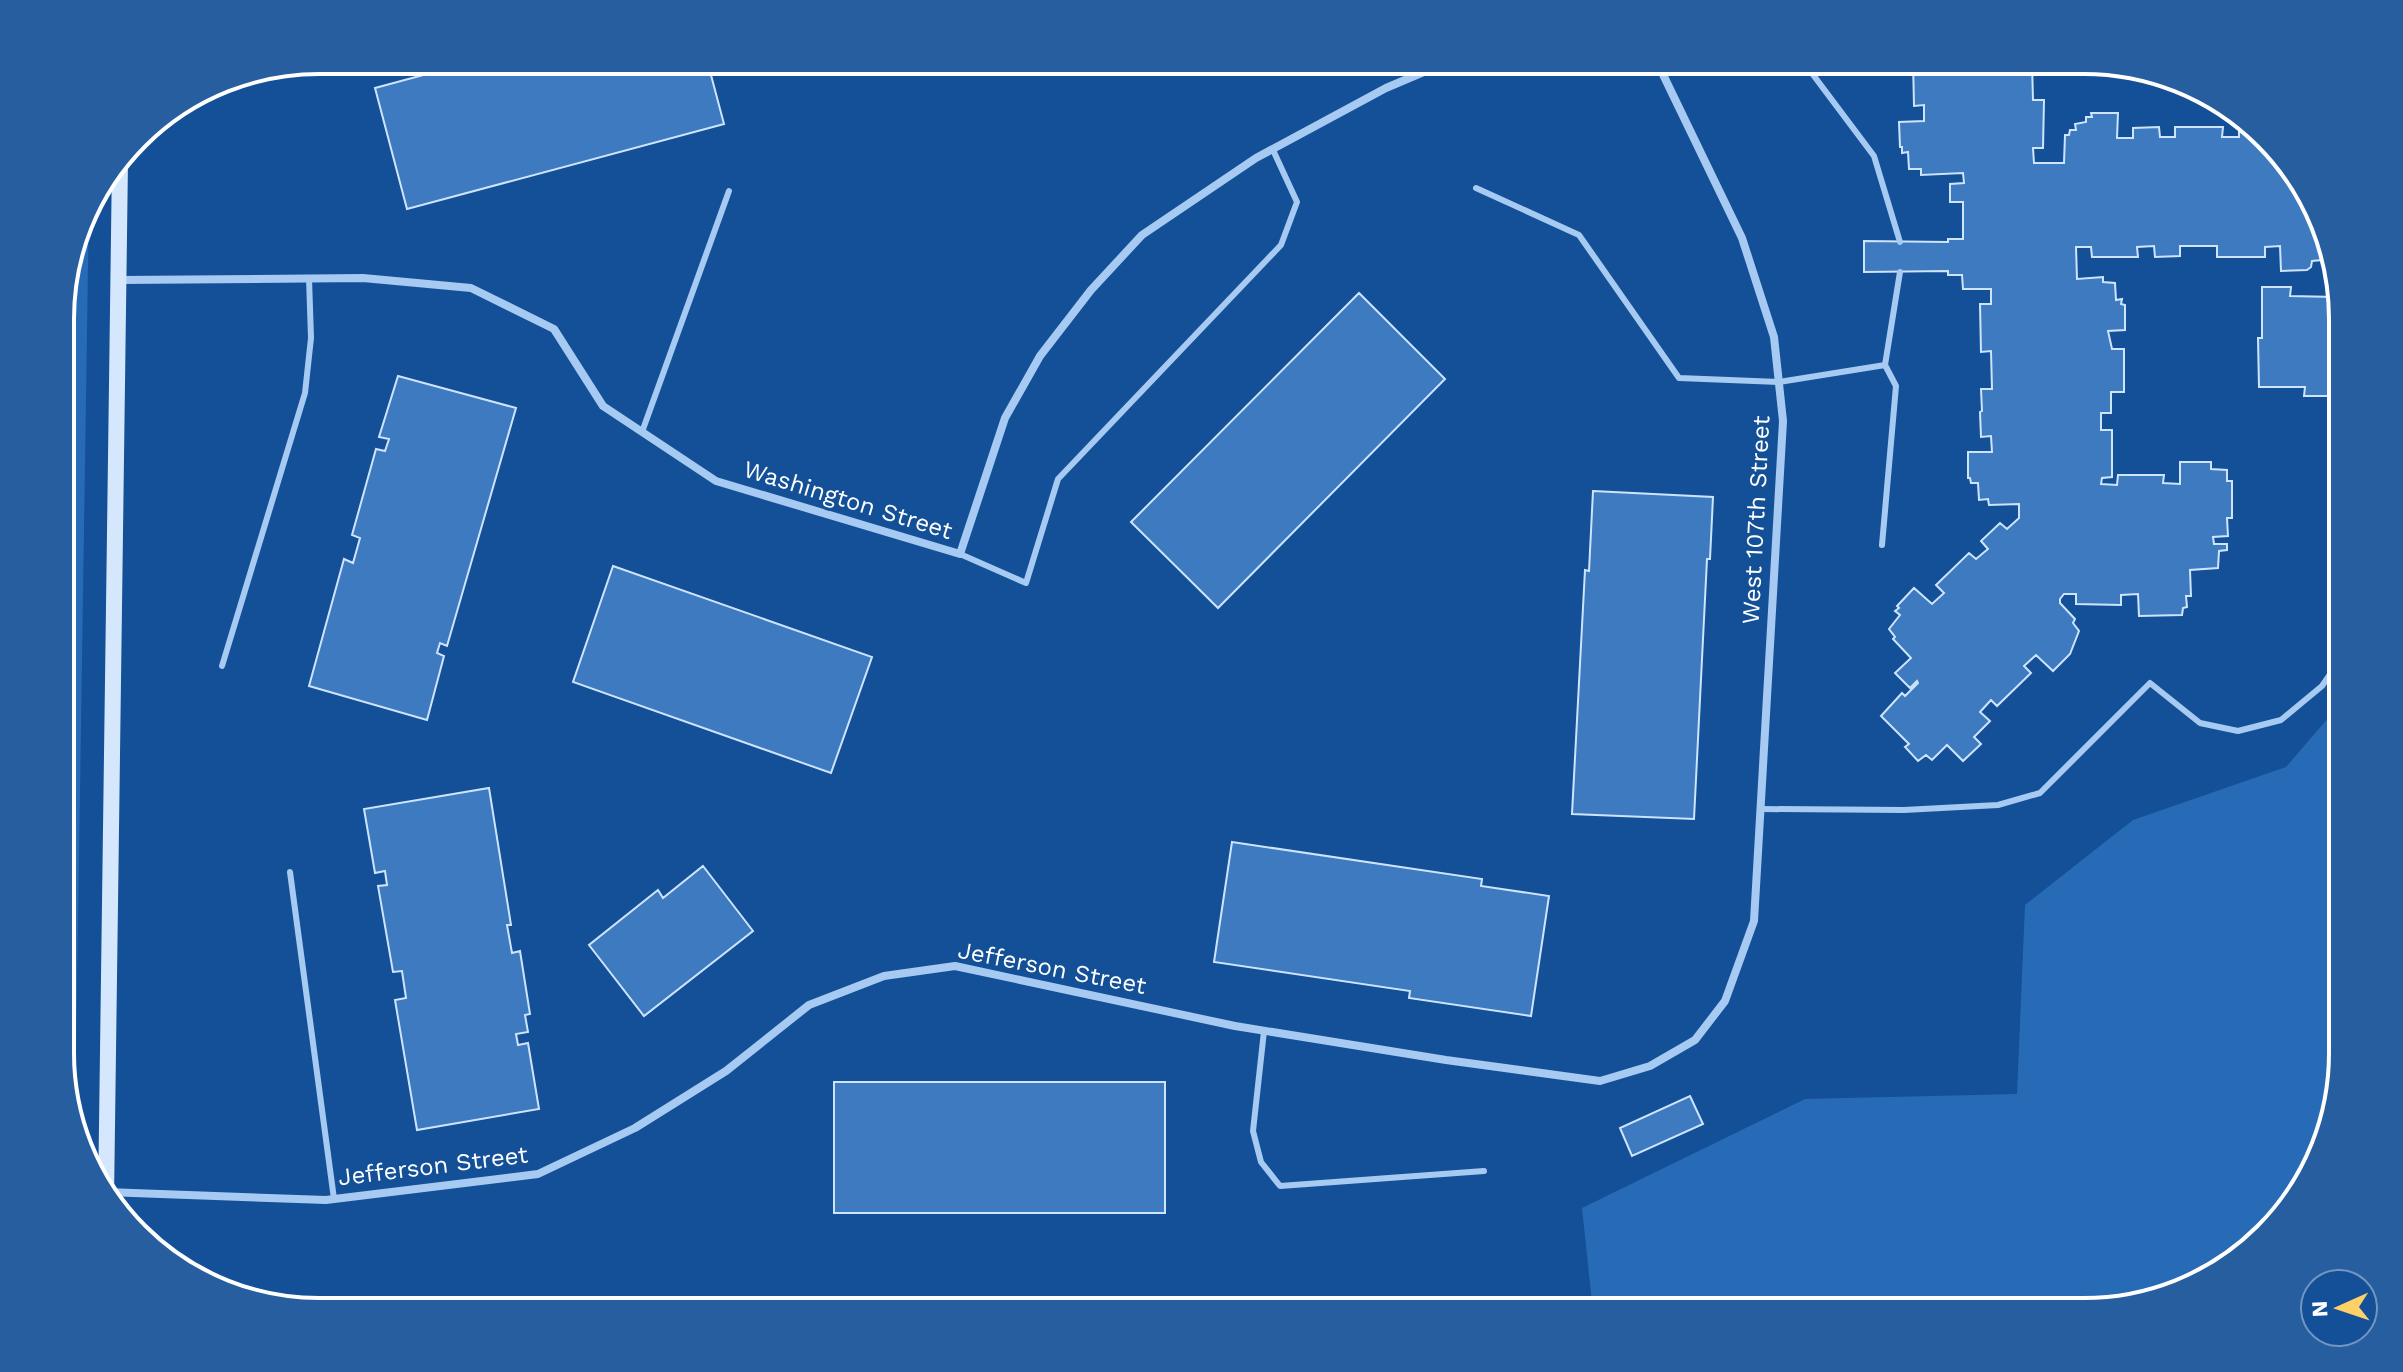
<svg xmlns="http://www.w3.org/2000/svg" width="2403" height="1372" font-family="'Work Sans',sans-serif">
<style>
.green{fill:#276bb6}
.building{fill:#3d7abf;stroke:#cee4fd;stroke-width:2}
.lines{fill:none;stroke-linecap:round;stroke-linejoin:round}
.lane{stroke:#a6caf2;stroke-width:6}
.street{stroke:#a6caf2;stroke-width:8}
.secondary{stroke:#d5e7fc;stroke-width:16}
.labels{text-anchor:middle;stroke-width:6;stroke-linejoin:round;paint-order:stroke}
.street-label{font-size:24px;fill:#fff;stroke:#145097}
.rim{fill:none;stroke:#fff;stroke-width:4}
</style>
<rect width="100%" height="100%" fill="#145097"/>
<path class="green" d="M89,201l-14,919 -13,-33v-802z
M2342,702v368l-33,112 -95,95 -113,34 -508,1 -11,-104 223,-109 212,-5 8,-189 108,-85 153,-53z"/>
<path class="building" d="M479,60h228l17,64 -317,85 -32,-121z
M1913,60h131v2l-12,1 1,37h11l-1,48h-10l1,15h30l1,-28h4l1,-5h6l-1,-6 11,-2v-5h6l-1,-4h27l-1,25h16v-10l26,-1 1,10h15v-10h48l-1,10h17v-19l61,57 26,79h-5l1,6 -10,1 -1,6 -4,3 -26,1 -1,-25 -15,1v10h-48v-11h-37v10l-25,1 -1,-11 -17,1 1,10h-46l-1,-10h-15l1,32 26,-2v5l12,1 1,17 6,-1 -1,5 4,1v25l-17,1 4,18h12v43h-13v21h-10v17h11v47l-10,1 -1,6 16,1 1,-10h46l-1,8 17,1v-22h31v7l16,1v11h5v37h-5l1,18 -15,1 1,7h13v6l-8,1 -1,17 -28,2 1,26h-5l1,11 -4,1 -1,7 -43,1 -1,-22 -17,1v10l-45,-1v-10h-12l-4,5v4l15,16 -2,4 6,8 -9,23 -17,17 -17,-16 -12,11 7,7 -34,33 -6,-6 -11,12 10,9 -16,16 7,7 -18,17 -16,-16 -15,15 -6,-5 -8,6 -13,-14 4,-3 -28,-28 21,-23 3,3 13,-13 -1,-2 -7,7 -15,-15 16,-15 -18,-19 2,-2 -6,-8 11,-14 -5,-4 4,-3 -2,-2 17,-18 18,16 12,-11 -8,-8 33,-32 7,6 12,-10 -7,-8 19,-18 7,6 12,-11v-14l-30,1 -1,-6 -9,1 -1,-17h-7l-1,-5h-2v-26h24l-1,-16 -10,1 -1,-25 2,-1 -1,-22h11l-1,-38 -10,1 -1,-48h11v-15h-28l-1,-14h-14v-4l-84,1v-31l84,1v-3h15v-37h-13v-18l14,-1 -1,-10 -42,2v-6h-12l-1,-17 -6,1v-6h-2l-1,-25 25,-1v-16l-10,1z
M2262,287h29l-1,9 46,1v48h-4l1,51h-29l1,-9h-46l-1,-49h4z
M1359,293l86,86 -227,229 -87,-86z
M398,376l118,32 -69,238 -7,-3 -3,10 7,3 -17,64 -118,-34 35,-127 9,4 7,-25 -8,-3 24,-86 9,2 4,-12 -10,-2z
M1593,491l120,6 -3,62h-3l-13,260 -122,-5 13,-244 4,1z
M613,566l259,91 -41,116 -258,-91z
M489,788l22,137h-4l5,28 8,-2 10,63 -5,1 3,17 -12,2 2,11 10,-2 11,66 -122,21 -22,-130 11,-2 -4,-27 -9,1 -15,-86 9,-1 -2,-14 -10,2 -11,-64z
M1232,842l250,37 -1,7 68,10 -18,120 -122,-18 1,-7 -196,-29z
M703,866l50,65 -109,85 -55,-71 69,-55 5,8z
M834,1082h331v131h-331z
M1690,1096l13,28 -71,32 -12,-28z"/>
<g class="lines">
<path class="lane" d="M1802,60l72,96 26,86
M1476,188l103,47 100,143 100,4 106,-17 11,21 -14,159
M1885,365l15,-93
M642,432l87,-241
M960,554l66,29 32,-104 223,-234 16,-43 -24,-52
M222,666l83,-273 6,-55 -2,-60
M1761,809l143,1 94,-5 42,-12 110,-110 50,40 38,8 43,-11 41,-34 20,-29
M290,872l44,327
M1264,1031l-11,100 8,31 19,24 204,-15"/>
<path class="street" d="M119,280l244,-2 108,10 83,41 49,77 113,75 244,73 45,-136 35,-62 51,-66 51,-55 114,-77 130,-70 66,-28
M106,1192l220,8 212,-26 97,-46 91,-57 83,-66 75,-29 71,-10 280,60 211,34 154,21 50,-15 45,-26 30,-39 29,-80 29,-500 -9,-84 -32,-99 -86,-178"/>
<path class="secondary" d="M106,1200l14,-1039"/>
</g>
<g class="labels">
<g class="street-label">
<text transform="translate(848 500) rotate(17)" y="8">Washington Street</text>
<text transform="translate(1756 520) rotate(-87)" y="8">West 107th Street</text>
<text transform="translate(1052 968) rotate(11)" y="8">Jefferson Street</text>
<text transform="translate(433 1166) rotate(-7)" y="8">Jefferson Street</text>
</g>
</g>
<path d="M0 0H2403V1372H0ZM319 74H2084A245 245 0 0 1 2329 319V1053A245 245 0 0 1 2084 1298H319A245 245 0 0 1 74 1053V319A245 245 0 0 1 319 74Z" fill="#275e9f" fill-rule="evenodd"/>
<path class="rim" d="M319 74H2084A245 245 0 0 1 2329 319V1053A245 245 0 0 1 2084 1298H319A245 245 0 0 1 74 1053V319A245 245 0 0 1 319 74Z"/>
<g transform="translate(2339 1308) rotate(267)"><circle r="38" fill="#145097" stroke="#7296c1" stroke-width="2"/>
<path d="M0-6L14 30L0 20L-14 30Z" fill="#ffd067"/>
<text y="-12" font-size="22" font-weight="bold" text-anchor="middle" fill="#ffffff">N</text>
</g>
</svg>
